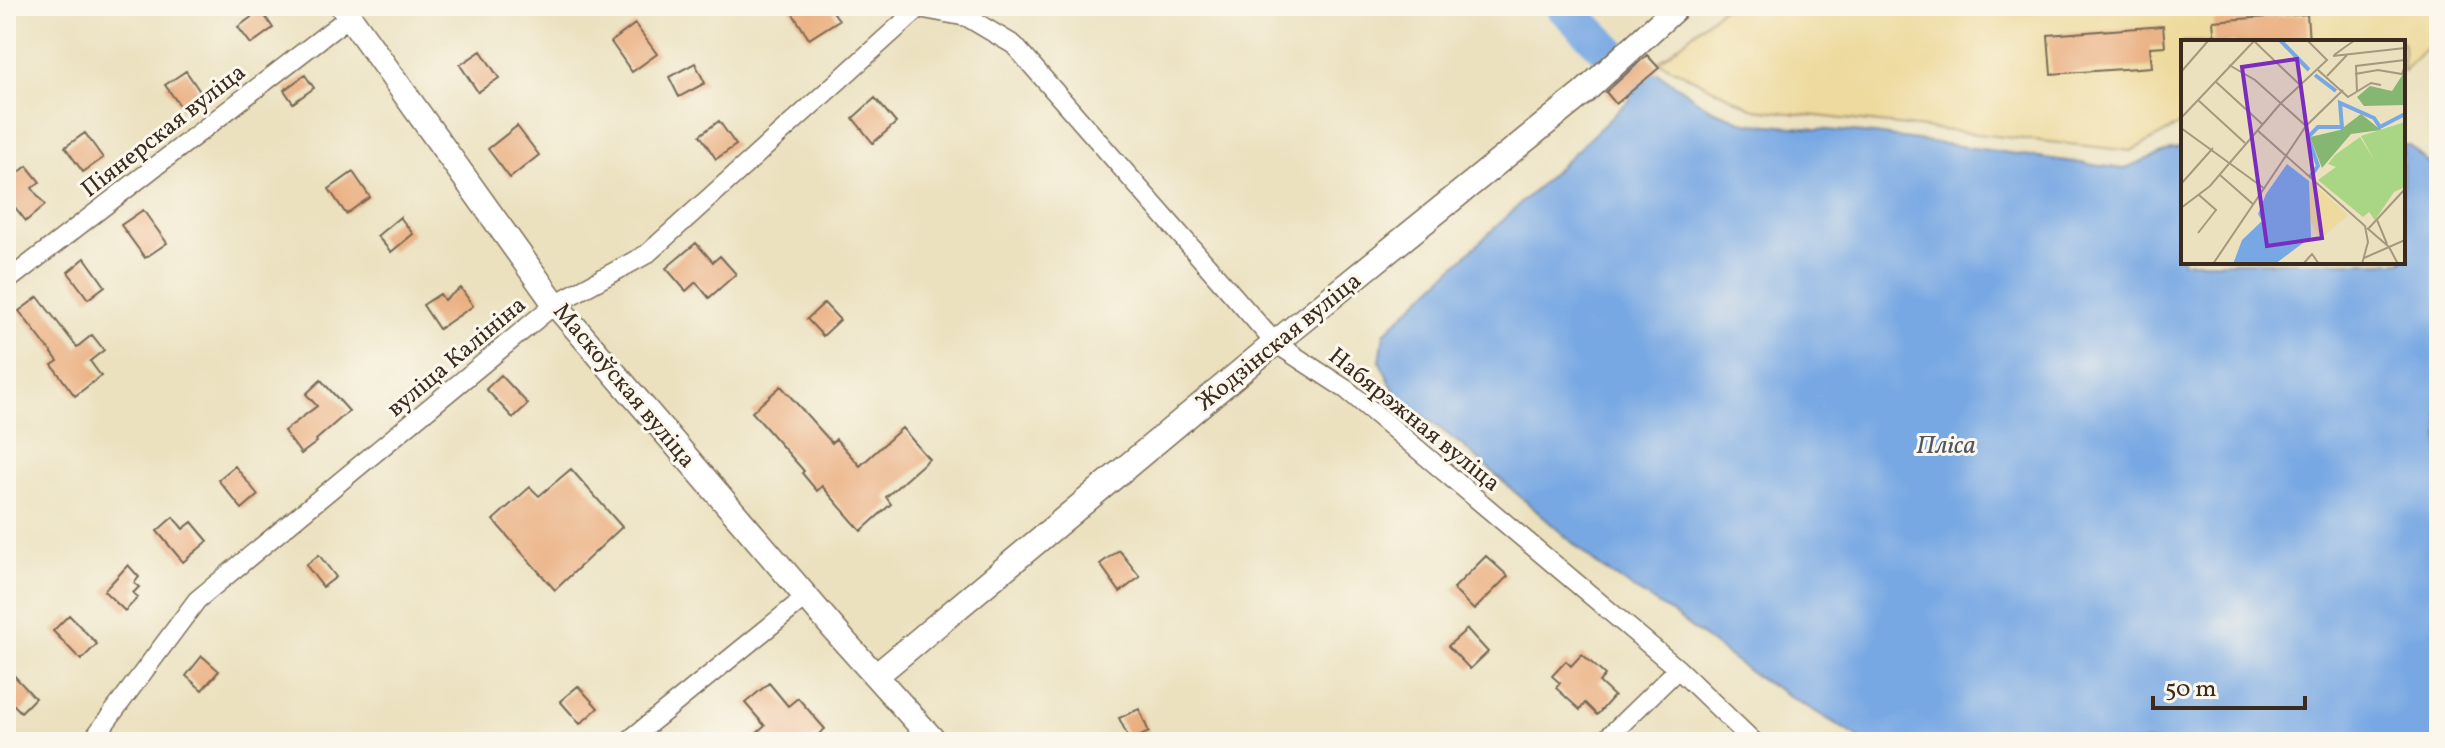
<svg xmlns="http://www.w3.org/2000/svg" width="2445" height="748" font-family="Vollkorn,serif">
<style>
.sand{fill:#eeda9e;stroke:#94825e;stroke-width:2}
.water{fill:#78a8e3;stroke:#5a6980;stroke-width:2}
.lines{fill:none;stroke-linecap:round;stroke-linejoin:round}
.river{stroke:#78a8e3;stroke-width:36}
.building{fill:#eaae7f}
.street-casing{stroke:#796a56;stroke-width:21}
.secondary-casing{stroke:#796a56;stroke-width:27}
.street{stroke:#fff;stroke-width:18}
.secondary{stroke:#fff;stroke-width:24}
.labels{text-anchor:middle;stroke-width:6;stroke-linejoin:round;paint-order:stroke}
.street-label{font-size:24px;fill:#3b2a1e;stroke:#fbf7ec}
.water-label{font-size:26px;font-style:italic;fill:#505663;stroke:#fbf7ec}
.inset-river{fill:none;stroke:#78a8e3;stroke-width:4}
.inset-road{fill:none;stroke:#a5987f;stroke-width:2}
.view{fill:#7b2cbf;fill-opacity:0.15;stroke:#7b2cbf;stroke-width:4}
.inset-edge{fill:none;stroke:#3b2a1e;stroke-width:4}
</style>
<rect width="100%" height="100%" fill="#fbf7ec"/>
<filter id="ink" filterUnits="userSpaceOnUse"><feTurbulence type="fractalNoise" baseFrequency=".0125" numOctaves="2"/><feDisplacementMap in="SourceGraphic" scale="16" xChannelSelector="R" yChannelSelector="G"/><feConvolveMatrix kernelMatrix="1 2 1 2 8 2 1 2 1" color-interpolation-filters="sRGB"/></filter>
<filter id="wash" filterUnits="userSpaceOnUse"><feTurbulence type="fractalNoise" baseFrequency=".006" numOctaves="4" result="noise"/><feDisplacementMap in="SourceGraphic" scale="32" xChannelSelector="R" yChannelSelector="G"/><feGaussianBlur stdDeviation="1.8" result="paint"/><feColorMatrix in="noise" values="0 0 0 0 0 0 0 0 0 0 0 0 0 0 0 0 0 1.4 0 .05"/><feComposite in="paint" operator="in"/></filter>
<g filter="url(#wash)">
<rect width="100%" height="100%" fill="#ebe1bf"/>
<path class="sand" d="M1725,6h714v29l-36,37v-30h-220v81l-52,28 -377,-42 -95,-47z"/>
<path class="water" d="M1658,73l52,36 36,14 128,11 249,35 49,-20 11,-1v114h220v-117h6l23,21 7,18v558h-573l-115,-69 -78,-59 -73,-47 -137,-121 -66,-50 -17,-34 4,-29z"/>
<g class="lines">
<path class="river" d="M1563,6l114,113"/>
</g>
<g id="blocks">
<path class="building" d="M788,6h41l10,14 -30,19z
M261,10l12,18 -22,16 -13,-17z
M2307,14l2,28h-94l-2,-21z
M635,24l22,30 -25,18 -21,-30z
M2163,26l2,20 -15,1 2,20 -101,7 -3,-39z
M481,51l18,27 -21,14 -18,-27z
M1647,55l12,13 -43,36 -10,-12z
M695,63l10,20 -26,14 -10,-20z
M186,71l17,25 -20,14 -18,-25z
M305,75l9,13 -21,15 -9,-13z
M875,98l21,25 -23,20 -20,-25z
M719,121l17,24 -20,14 -16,-24z
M517,126l22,29 -29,23 -22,-29z
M85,133l18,25 -20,14 -18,-25z
M27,166l13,16 -8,6 13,17 -19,16 -20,-25v-13z
M353,172l17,25 -24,17 -17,-25z
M143,210l24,33 -22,15 -24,-33z
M400,217l13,17 -22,18 -14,-16z
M696,243l17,19 7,-6 16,18 -27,24 -13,-16 -10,9 -20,-23z
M85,258l20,28 -17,13 -20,-27z
M461,288l12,18 -34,23 -16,-24 17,-11 4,6z
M38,297l39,50 15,-12 12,15 -14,11 11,15 -26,20 -23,-31 6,-4 -39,-50z
M824,303l16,17 -17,16 -16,-17z
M501,375l27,29 -15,14 -27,-29z
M321,380l28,31 -33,29 1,2 -16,12 -17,-23 33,-25 -11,-12z
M781,386l51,57 4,-4 24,27 42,-38 27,31 -43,38 5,7 -30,27 -39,-45 -5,5 -15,-18 2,-2 -52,-59z
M235,466l23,29 -16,14 -24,-29z
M571,469l51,58 -67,63 -62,-70 37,-33 9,9z
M173,517l10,12 9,-7 16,19 -25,21 -26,-31z
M1119,550l21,27 -20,15 -20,-28z
M319,555l17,22 -13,10 -17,-22z
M1486,556l22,20 -34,34 -21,-21z
M128,565l11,12 -5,6 5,4 -6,6 5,4 -13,14 -21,-20z
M69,615l28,29 -16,16 -28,-29z
M1467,629l21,23 -18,17 -22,-23z
M1582,654l23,21 -6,7 15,14 -17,19 -12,-12 -5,7 -24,-22 4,-5 -8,-7 14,-15 5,5z
M202,656l17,15 -17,19 -16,-14z
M6,667l29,31 -14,14 -15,-15z
M769,683l19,23 10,-8 27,31 -16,13h-62l18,-16 -20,-23z
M578,686l20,22 -18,16 -20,-23z
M1139,709l10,23 -19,9 -11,-23z"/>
</g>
</g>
<g filter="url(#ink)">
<use href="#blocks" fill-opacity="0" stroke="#796a56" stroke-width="2"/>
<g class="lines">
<defs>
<path id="street" d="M919,6v2l48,9 47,28 261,298 72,47 93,78 238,201 76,73
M6,282l344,-266
M91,742l106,-142 358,-296 92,-50 272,-246
M627,742l179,-145
M1603,742l75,-73"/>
<path id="secondary" d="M342,6l213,298 290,338 90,100
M877,675l398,-332 307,-249 96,-88"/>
</defs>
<use href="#street" class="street-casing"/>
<use href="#secondary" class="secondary-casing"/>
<use href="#street" class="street"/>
<use href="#secondary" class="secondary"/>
</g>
</g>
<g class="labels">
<g class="street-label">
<text transform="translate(163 130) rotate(-38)" y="8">Піянерская вуліца</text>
<text transform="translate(1278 341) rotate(-39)" y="8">Жодзінская вуліца</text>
<text transform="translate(456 356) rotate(-40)" y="8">вуліца Калініна</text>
<text transform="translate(625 385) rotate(50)" y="8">Маскоўская вуліца</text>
<text transform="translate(1415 419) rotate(39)" y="8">Набярэжная вуліца</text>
</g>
<g class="water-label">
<text x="1946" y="453">Пліса</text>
</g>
</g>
<g transform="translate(2181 40)">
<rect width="224" height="224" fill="#ebe1bf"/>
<path d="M224,82v65l-11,5 -19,28 -6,-8 -6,5 -45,-37 18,-13 -8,-3 7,-9 25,-18 15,24 -14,-25z" fill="#a8d684"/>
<path d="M224,31v34l-41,1 -7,-9 13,-11 22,5zM180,74l20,16 -30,4 -29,34 -12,-31 30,-7z" fill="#86b772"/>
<path d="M129,141l38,34 -27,24 -13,-22z" fill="#eeda9e"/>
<path d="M106,124l22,17 2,56 -36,27h-42l9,-24 20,-19 -4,-7 8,-20z" fill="#78a8e3"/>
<path class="inset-river" d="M99,0l29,30M134,35l21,16M129,137l8,-11 -10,-29 10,-10h24l-2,-24 34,15 6,9 25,-13"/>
<path class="inset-road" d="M73,1l46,44M153,15l21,-15M152,16l72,-8M48,25l26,15 51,46M137,30l30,27 23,-14 10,2M0,32l27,-31M174,34l23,-4 24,4 3,-9M146,36l20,-21M34,41l47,43M176,51l-1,-25 49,-6M17,60l47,43M0,78l74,-78M0,88l84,61M76,90l108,96 3,16 -6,22M39,135l34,30M0,144l32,-36M0,168l29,-22 71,-83 46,-43 -20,-20M196,180l10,24M186,188l22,19 9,17M187,189l37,-40M17,193l18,-23 -17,-15M183,218l41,-18M32,224l93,-138 37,-36M122,224l9,-10 7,10"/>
<path class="view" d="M116,19l25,179 -55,8 -25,-179z"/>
<rect width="224" height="224" class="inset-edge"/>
</g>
<rect width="2445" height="748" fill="none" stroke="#fbf7ec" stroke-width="32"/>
<path d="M2153 696v12h152v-12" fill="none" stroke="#3b2a1e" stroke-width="4"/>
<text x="2165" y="696" font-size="24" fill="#3b2a1e" stroke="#fbf7ec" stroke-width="6" paint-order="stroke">50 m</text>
</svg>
